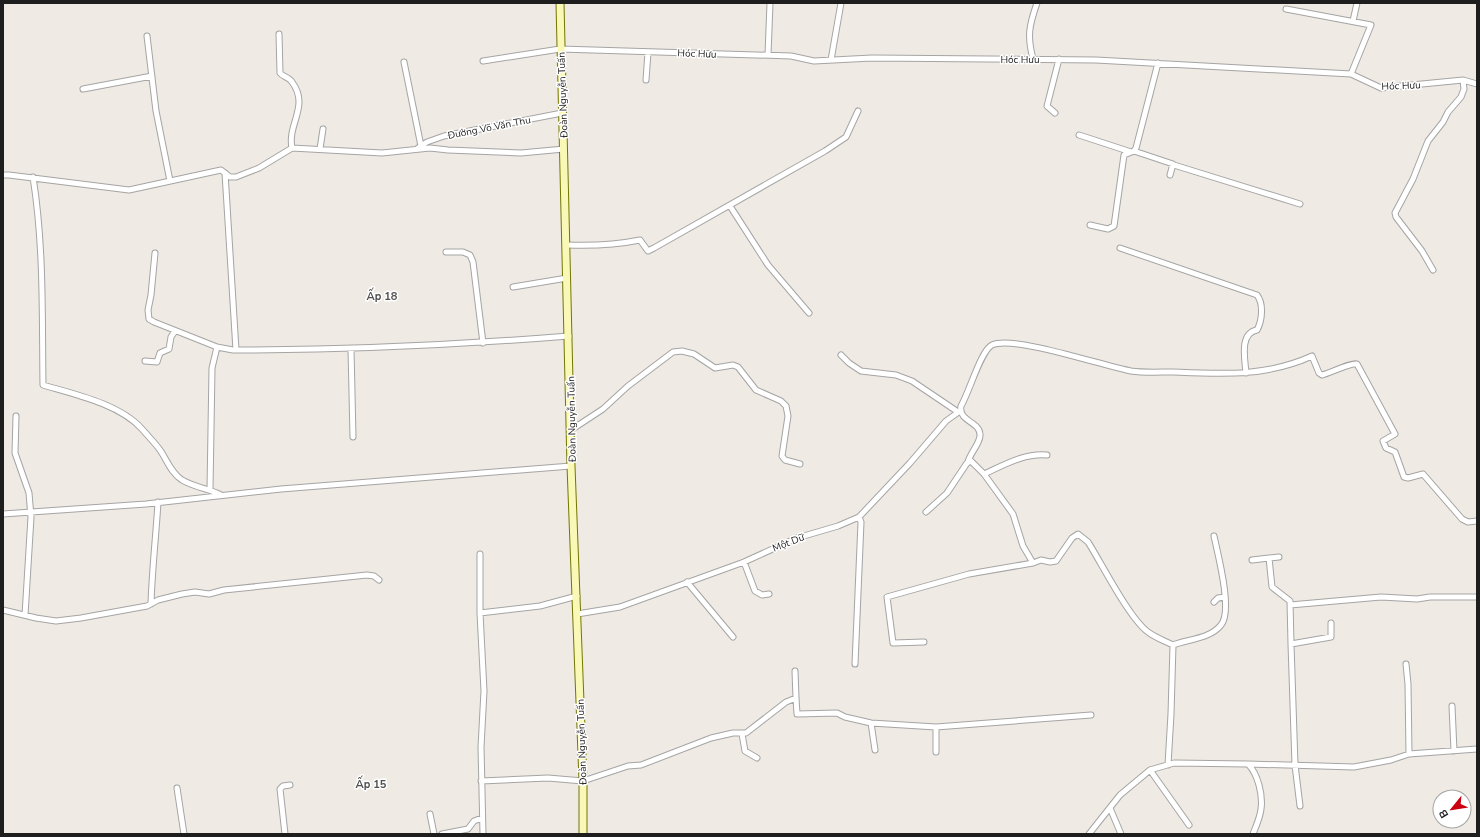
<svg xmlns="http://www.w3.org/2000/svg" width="1480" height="837" font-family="'Nunito Sans',sans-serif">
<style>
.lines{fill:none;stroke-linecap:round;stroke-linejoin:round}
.street-casing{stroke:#a5a5a5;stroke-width:7}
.secondary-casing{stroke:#737604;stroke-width:9}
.street{stroke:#fff;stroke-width:5}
.secondary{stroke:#faf8b6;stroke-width:7}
.labels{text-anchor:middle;stroke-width:3;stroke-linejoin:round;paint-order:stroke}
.street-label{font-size:10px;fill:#1e1e1e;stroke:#fff}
.neighbourhood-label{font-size:11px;font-weight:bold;fill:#515151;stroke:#fff}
</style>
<rect width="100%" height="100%" fill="#efeae3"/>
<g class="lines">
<defs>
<path id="street" d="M1286,9l85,16 -20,49
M1353,21l4,-18
M279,34l1,39c3,4 9,4 12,9 18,24 -5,42 0,66
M147,36l9,75 14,70
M768,55l2,-52
M1033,59c-6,-23 -4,-33 4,-56
M831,60l10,-57
M483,61l77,-12 231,7 23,5 58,-3 224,2 255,14 30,14 82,-8 14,4
M404,62l17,84
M646,80l2,-28
M83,89l69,-13
M1055,113l-8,-7 12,-47
M1079,135l52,17
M418,148l9,-6 17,-6 118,-23
M320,149l3,-20
M1134,151l39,13 -3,11
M1174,165l126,39
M225,173l11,177
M3,175h6l120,15 92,-20 9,7h6l23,-9 33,-20 90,5 48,-5 18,2 73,3 43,-4
M33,177c11,69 9,139 10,208 31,9 77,19 99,44 6,7 13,14 18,21 7,10 11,23 22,30 12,7 27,9 39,15
M730,206l38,59 41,48
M1090,225l18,4 6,-3 10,-71 10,-4 2,-3 22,-85
M567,245c25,1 48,0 73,-5l8,11 6,-3 171,-97 21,-14 12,-26
M1120,248l137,47c7,9 5,26 0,35 -18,3 -12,30 -11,43
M446,252h17l7,3 3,7 10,81
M155,253l-4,42 -3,15 1,9 5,3 63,25 16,3c112,0 224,-5 336,-14
M1433,270l-11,-19 -26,-34 -1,-4 18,-34 15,-38 15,-19 5,-10 13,-15 3,-8 -1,-9
M513,287l54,-9
M351,349l2,88
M841,355l8,8 12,8 35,4 16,6 46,31
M145,361l12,1 3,-9 9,-4 2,-12 4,-6
M16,416l-1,37 14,40 2,24 -6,98
M571,430l32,-21 25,-23 45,-34 9,-1 12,3 21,14 18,-3 5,2 18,23 25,11 5,5 2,10 -6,40 3,4 15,4
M968,462c2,-9 11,-17 12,-26 1,-15 -22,-14 -19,-30 8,-13 20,-56 31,-61 21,-10 111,21 139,26 13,2 28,1 42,1 49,2 93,5 139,-16l7,17 3,2c8,-2 30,-13 35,-11l38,70 -12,7 3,7 9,4 9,25 4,1 15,-4 39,45 6,3 9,-1
M984,474c20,-9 40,-21 63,-19
M210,489l2,-121 5,-21
M926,512l21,-19 20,-30 4,-2 13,13 29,40 10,32 10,17
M3,514l143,-10 135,-15 290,-23
M480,554v59l4,78 -3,56 2,87
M1269,558l10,-1
M1252,560l17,-2 3,29 18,14 1,43
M744,562l11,29 7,4 7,-1
M687,582l46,55
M1214,602l4,-4 7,-1
M151,604c1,-34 5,-68 7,-102
M1290,605l91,-8 36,2 13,-2h47
M3,610l33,8 20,3 25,-3 66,-12 11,-6 24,-6 13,-2 14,2 15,-4 143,-15 7,1 5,4
M480,613l60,-7 37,-10
M577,614l43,-7 124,-45 53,-24 41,-12 21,-9 51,-54 36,-42 14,-10
M924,642l-31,1 -6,-46 82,-23 64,-11 8,-3 9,2 6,-1 16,-23 6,-4 10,8c14,22 41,76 60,90 6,5 17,9 25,13l-2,69 -3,51
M1173,645c15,-6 37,-6 48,-20 12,-14 -3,-70 -7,-89
M855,664l6,-142 -2,-5
M1406,664l2,20 1,70
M795,671l1,27
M1452,706l2,45
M871,723l4,27
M742,734l3,17 12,7
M936,752v-25
M1248,764l106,3 37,-7 18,-6 68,-5
M1150,770l39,55
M481,781l67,-3 35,3 45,-15 13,-1 70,-27 22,-5h13l40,-31 10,-4 1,16 40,-1 8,4 26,6 65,4 155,-12
M177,788l7,46
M1300,806l-5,-41 -4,-121 40,-7v-14
M1110,808l11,26
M430,814l4,20
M285,834l-5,-45 3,-3 7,-1
M442,834l26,-5 6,-8 8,-3
M1089,834l31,-39 30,-25 24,-7 74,1c10,10 15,31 13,45 -1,9 -5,17 -8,25"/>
<path id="secondary" d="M560,3l11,463 12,315v53"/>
</defs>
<use href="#street" class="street-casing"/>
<use href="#secondary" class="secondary-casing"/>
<use href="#street" class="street"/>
<use href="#secondary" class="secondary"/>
</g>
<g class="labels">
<g class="street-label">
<text transform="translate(697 53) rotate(2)" y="4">Hóc Hưu</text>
<text x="1020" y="63">Hóc Hưu</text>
<text transform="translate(1401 85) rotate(-2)" y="4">Hóc Hưu</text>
<text transform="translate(562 95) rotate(-92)" y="4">Đoàn Nguyễn Tuấn</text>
<text transform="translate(489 127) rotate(-11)" y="4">Đường Võ Văn Thu</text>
<text transform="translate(571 419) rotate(-91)" y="4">Đoàn Nguyễn Tuấn</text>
<text transform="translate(788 542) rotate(-21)" y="4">Một Dữ</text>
<text transform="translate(581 742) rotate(-92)" y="4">Đoàn Nguyễn Tuấn</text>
</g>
<g class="neighbourhood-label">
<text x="382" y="300">Ấp 18</text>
<text x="371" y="788">Ấp 15</text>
</g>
</g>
<rect width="1480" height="837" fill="none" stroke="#1e1e1e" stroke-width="8"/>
<g transform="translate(1452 809) rotate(240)"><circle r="19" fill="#ffffff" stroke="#a5a5a5"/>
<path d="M0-3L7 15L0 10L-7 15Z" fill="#cb0011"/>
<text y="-6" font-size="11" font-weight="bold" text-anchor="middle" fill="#1e1e1e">B</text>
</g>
</svg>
